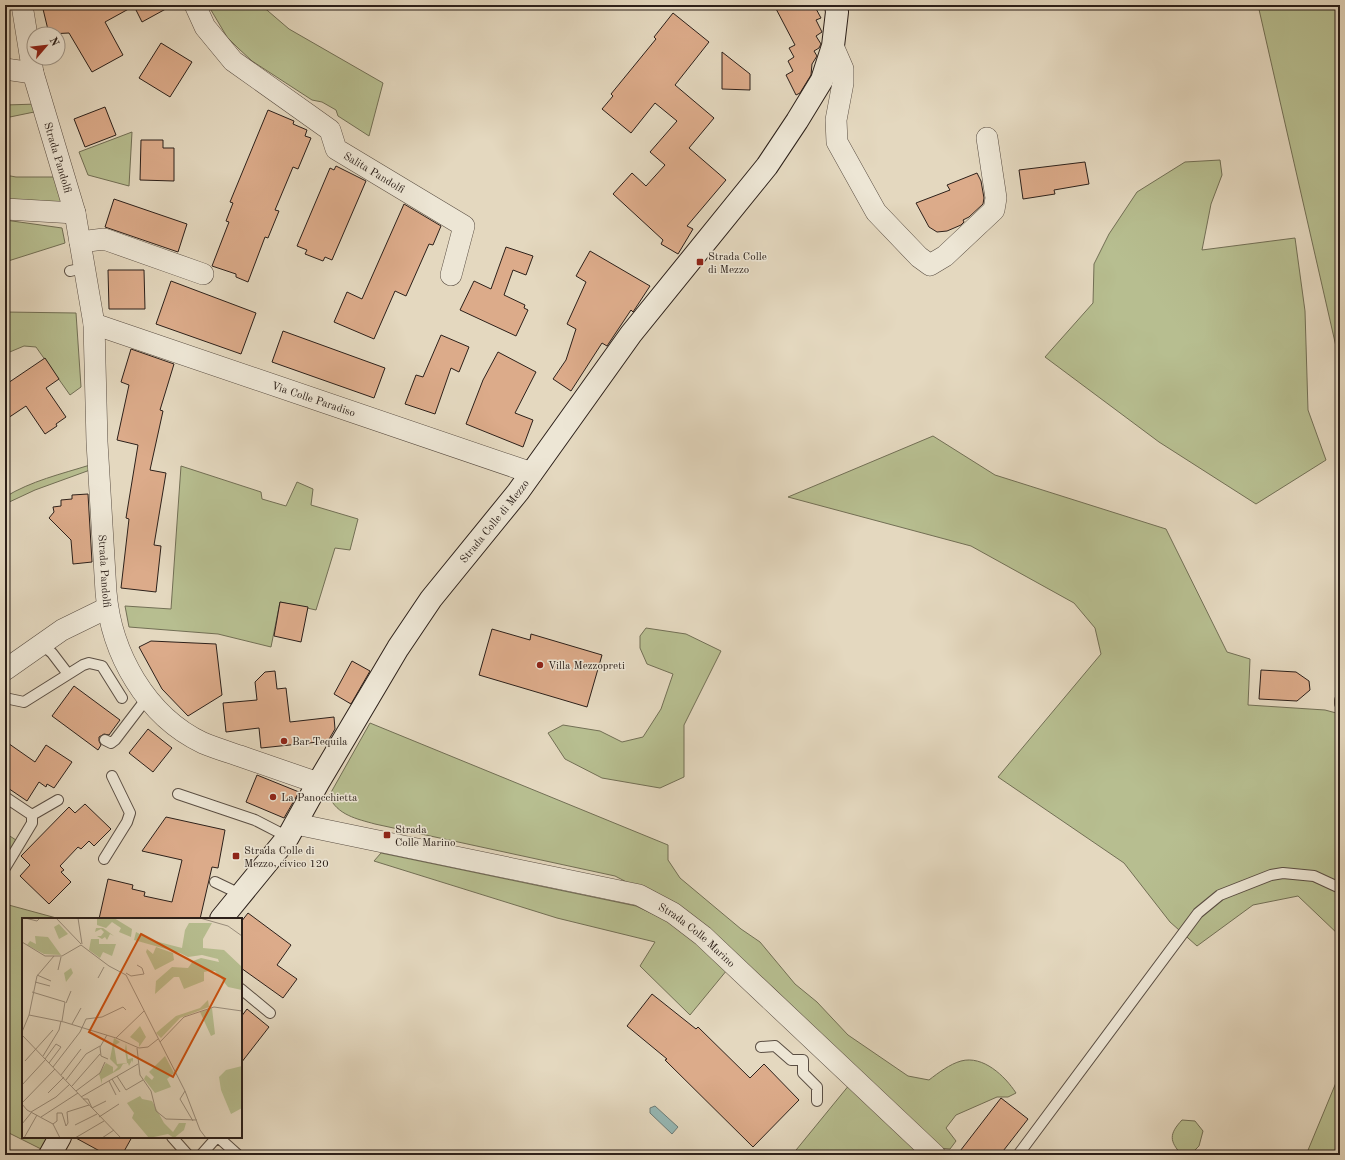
<svg xmlns="http://www.w3.org/2000/svg" width="1345" height="1160" font-family="'Old Standard TT',serif">
<style>
.green{fill:#b7be90;stroke:#726f55}
.water{fill:#96b9b6;stroke:#6c7c78}
.building{fill:#dcab8a;stroke:#2c201a}
.lines{fill:none;stroke-linecap:round;stroke-linejoin:round}
.lane-casing{stroke:#5a4e43;stroke-width:12}
.street-casing{stroke:#5a4e43;stroke-width:22}
.secondary-casing{stroke:#2c201a;stroke-width:24}
.lane{stroke:#ede6d5;stroke-width:10}
.street{stroke:#ede6d5;stroke-width:21}
.secondary{stroke:#ede6d5;stroke-width:22}
.poi-dot{fill:#8f2418;stroke:#ede6d5;stroke-width:1.5}
.labels{text-anchor:middle;stroke-width:3;stroke-linejoin:round;paint-order:stroke}
.street-label{font-size:11px;fill:#2c201a;stroke:#ede6d5}
.poi-label{font-size:11px;fill:#2c201a;stroke:#ede6d5;text-anchor:start}
.inset-road{fill:none;stroke:#9a8e7d;stroke-width:1}
.view{fill:#cc500e;fill-opacity:0.15;stroke:#cc500e;stroke-width:2}
.inset-edge{fill:none;stroke:#2c201a;stroke-width:2}
</style>
<rect width="100%" height="100%" fill="#e4d8bf"/>
<filter id="stains"><feTurbulence type="fractalNoise" baseFrequency=".005" numOctaves="4"/><feColorMatrix values="0 0 0 0 .2 0 0 0 0 .09 0 0 0 0 .02 0 0 0 .5 -.17"/></filter>
<radialGradient id="worn" r=".72"><stop offset=".6" stop-color="#630" stop-opacity="0"/><stop offset="1" stop-color="#630" stop-opacity=".3"/></radialGradient>
<path class="green" d="M208,5h53l28,24 94,54 -14,53 -31,-20 -2,-6 -14,-8 -10,-2 -60,-39 -14,-13 -11,-11z
M1258,5h82l-2,144 2,10v205z
M38,104l1,7 -34,7v-13z
M132,132l-3,54 -41,-11 -9,-23z
M1220,160l2,15 -11,29 -9,46 93,-12 10,73 3,99 18,50 -70,44 -97,-62 -114,-85 48,-54 1,-39 15,-30 28,-42 48,-30z
M5,175l11,2h40l7,26 -58,-3z
M5,220l57,8 3,15 -60,19z
M5,312l71,1 5,74 -11,8 -34,-48 -12,-1 -19,8z
M933,436l62,39 171,54 61,123 23,7 -2,46 77,5 15,4v222l-42,-40 -45,9 -56,41 -27,-24 -46,-59 -126,-86 103,-123 -6,-26 -21,-25 -103,-57 -183,-49z
M90,465v5l-55,20 -30,14v-7c26,-16 56,-23 85,-32z
M181,466l80,26 1,7 24,7 11,-24 16,7 -2,16 47,14 -8,31 -15,-2 -19,62 -36,-8 -9,45 -53,-13 -89,-7 -4,-21 46,3z
M646,628l40,6 35,17 -37,74v52l-24,11 -58,-10 -37,-19 -17,-26 15,-8 37,6 22,11 21,-5 18,-28 12,-35 -26,-10 -7,-16v-12z
M370,723l298,122v15l12,18 61,51 19,13 35,42 22,18 31,33 60,41 21,4c9,-7 21,-16 32,-19 22,-6 44,15 55,32l-8,4h-11l-41,18 -10,13 10,13 -6,8 -12,-1 -122,-114 -37,-41 -36,-32 -101,-71 -27,-14 -240,-52c-18,-5 -38,-9 -46,-28z
M5,833l11,7 -11,21z
M381,853l255,53 34,16 43,34 14,14 -37,45 -50,-49 15,-24 -98,-24 -183,-57z
M5,904l55,15h-37v218h27l-5,14 -40,-20z
M1340,1073v82h-34z
M850,1084l77,71h-135z
M1182,1120l13,1 8,10 -4,15 -9,9h-8c-13,-14 -13,-21 0,-35z"/>
<path class="water" d="M655,1106l23,21 -6,7 -22,-21v-5z"/>
<path class="building" d="M59,5h114l-31,17 -8,-16 -29,16 18,33 -31,17 -23,-39 -20,1 -6,-25z
M774,5h40l7,13 -5,2 6,12 -6,4 5,8 -2,4 -5,3 3,5 -5,8 -1,11 -11,18 -4,2 -10,-20 7,-4 -5,-10 6,-4 -5,-9 6,-3z
M673,13l36,29 -34,43 39,33 -25,30 37,32 -39,46 6,3 -15,25 -17,-10 2,-4 -50,-46 19,-21 14,13 19,-21 -15,-13 27,-31 -22,-18 -24,30 -29,-24 11,-13 -2,-2 45,-55 -2,-2z
M161,43l31,19 -22,35 -31,-19z
M722,52l28,22v16l-28,-1z
M105,107l11,28 -31,12 -11,-28z
M268,110l26,11 -1,3 14,6 -2,6 6,2 -13,31 -5,-2 -18,43 4,1 -11,27 -3,-1 -17,45 -12,-5v-3l-24,-8 17,-44 -3,-1 7,-18 -3,-1z
M141,140h22v8h11v33l-34,-1z
M1085,162l4,22 -35,6 1,4 -32,5 -4,-29z
M336,166l30,15 -34,79 -7,-3 -2,4 -18,-7 2,-4 -10,-4 33,-78 4,2z
M977,173l4,8 3,17 -1,6 -14,13 -6,3 1,2 -3,3 -14,6 -10,1 -8,-5 -13,-24 34,-13 -3,-5z
M114,199l73,25 -9,28 -73,-25z
M404,204l37,22 -8,19 -4,-1 -23,52 -11,-5 -21,48 -40,-17 13,-30 15,7z
M506,247l27,9 -7,19 -13,-5 -9,25 21,10 -1,3 4,2 -12,26 -56,-26 14,-29 17,8z
M590,251l60,35 -17,26 -2,-2 -24,36 -5,-3 -31,48 -18,-12 13,-19 10,-31 -9,-5 19,-42 -10,-6z
M108,270h36l1,39h-36z
M171,281l85,32 -15,41 -85,-30z
M283,331l102,37 -11,30 -102,-36z
M441,335l28,12 -10,25 -8,-4 -16,46 -30,-10 11,-29 7,2z
M131,349l43,15 -14,46 3,1 -13,59 16,3 -12,72 7,1 -5,46 -35,-4 8,-69 -3,-1 12,-73 -21,-5 12,-55 -8,-3z
M498,352l38,20 -21,41 18,7 -10,27 -57,-23 17,-44z
M45,358l14,21 -13,9 20,29 -10,7 1,2 -12,8 -19,-28 -21,14v-35z
M88,494l4,68 -19,2 -2,-24 -22,-22 5,-6 -1,-5 8,-1v-6l11,-1v-4z
M280,602l28,5 -7,35 -27,-6z
M492,629l38,11 1,-6 71,21 -15,52 -108,-32z
M151,641l65,3 6,51 -34,21 -26,-27 -23,-42z
M352,661l18,10 -19,33 -17,-10z
M1261,670l35,2 13,9 1,9 -13,11 -38,-2z
M275,671l2,18 9,-1 4,34 44,-5 1,12 -7,12 -67,7 -2,-20 -33,4 -3,-29 34,-3 -2,-18 10,-10z
M74,686l46,34 -11,15 -5,-1 -5,3v4l2,4 -3,5 -46,-34z
M148,729l24,19 -19,24 -24,-19z
M5,741l30,21 11,-17 26,17 -18,26 -7,-4 -1,3 -7,-5 -12,19 -22,-15z
M257,775l42,17 -15,26 -38,-16z
M85,804l26,25 -17,17 -5,-5 -8,8 -3,-2 -18,19 4,4 -3,2 10,10 -22,22 -29,-28 10,-11 -9,-9 48,-49 6,6z
M166,817l59,13 -7,38 -6,-1 -12,52h-101l9,-40 25,6 -1,4 13,3 -1,4 28,6 10,-42 -40,-9z
M248,913l43,32 -14,20 20,14 -14,19 -42,-30v-46z
M652,994l44,35 2,-2 52,51 14,-14 35,36 -46,47 -88,-87 2,-1 -40,-33z
M247,1009l22,18 -28,36v-46z
M1001,1098l27,21 -28,36h-43z
M74,1137h58l-10,18h-15z"/>
<g class="lines">
<defs>
<path id="lane" d="M70,271l14,-3
M41,644l11,9 16,21
M5,698l19,4 59,-37 6,-2 13,3 20,32
M1340,700v4
M105,740l6,3 4,-3 32,-42
M178,794l77,26 33,17
M5,797l27,18
M32,815l26,-15
M104,859l23,-37 3,-9 -18,-37
M5,868l27,-45v-8
M215,882l25,12
M241,989l29,24
M761,1047l14,-1 16,14h12v13l14,14v14
M172,1137l16,18
M218,1137l20,18
M201,1155l16,-18
M1018,1155l180,-242 22,-18 51,-20 12,-2 31,3 26,12"/>
<g id="street">
<path id="s1" d="M22,5l11,68 42,140 19,111 3,118 9,150c5,61 40,124 97,151 12,5 25,9 37,13 26,9 52,18 78,27"/>
<path id="s2" d="M195,5l10,22 28,34 97,69 6,19 128,77 -13,49"/>
<path d="M833,46l10,23v14l-7,37 1,22 39,70 43,45 11,8 15,-9 49,-46 2,-12 -9,-60"/>
<path d="M5,69l28,4"/>
<path d="M5,209l70,4"/>
<path d="M80,242l24,-3 99,35"/>
<path id="s3" d="M94,324l438,149"/>
<path d="M5,670l57,-40 45,-22"/>
<path id="s4" d="M296,824l343,71 34,18 30,23 232,219"/>
</g>
<g id="secondary">
<path id="s5" d="M221,919l67,-82 30,-54 80,-135 33,-49 87,-107 113,-158 136,-168 30,-45 25,-41 11,-34 4,-34 -1,-7"/>
<path d="M50,1155l10,-18"/>
</g>
</defs>
<use href="#lane" class="lane-casing"/>
<use href="#street" class="street-casing"/>
<use href="#secondary" class="secondary-casing"/>
<use href="#lane" class="lane"/>
<use href="#street" class="street"/>
<use href="#secondary" class="secondary"/>
</g>
<g class="poi-dot">
<rect x="696" y="258" width="8" height="8" rx="2"/>
<circle cx="540" cy="665" r="4"/>
<circle cx="284" cy="741" r="4"/>
<circle cx="273" cy="797" r="4"/>
<rect x="383" y="831" width="8" height="8" rx="2"/>
<rect x="232" y="852" width="8" height="8" rx="2"/>
</g>
<g class="labels">
<g class="street-label">
<text dy="4" stroke="none"><textPath href="#s1" startOffset="157">Strada Pandolfi</textPath></text>
<text dy="4" stroke="none"><textPath href="#s2" startOffset="252">Salita Pandolfi</textPath></text>
<text dy="4" stroke="none"><textPath href="#s3" startOffset="232">Via Colle Paradiso</textPath></text>
<text dy="4" stroke="none"><textPath href="#s5" startOffset="484">Strada Colle di Mezzo</textPath></text>
<text dy="4" stroke="none"><textPath href="#s1" startOffset="575">Strada Pandolfi</textPath></text>
<text dy="4" stroke="none"><textPath href="#s4" startOffset="421">Strada Colle Marino</textPath></text>
</g>
<g class="poi-label">
<text x="708" y="260">Strada Colle<tspan x="708" dy="13">di Mezzo</tspan></text>
<text x="548" y="669">Villa Mezzopreti</text>
<text x="292" y="745">Bar Tequila</text>
<text x="281" y="801">La Panocchietta</text>
<text x="395" y="833">Strada<tspan x="395" dy="13">Colle Marino</tspan></text>
<text x="244" y="854">Strada Colle di<tspan x="244" dy="13">Mezzo, civico 120</tspan></text>
</g>
</g>
<g transform="translate(22 918)">
<rect width="220" height="220" fill="#e4d8bf"/>
<path d="M75,0h17l18,11 -1,8 -12,-5 2,-4 -9,-6 -6,6 -9,-3zM167,5h23l-9,16v9l21,2 18,17v23l-14,-3 -13,-16h-6l-5,1v9l-20,8 -5,-12h-5l-19,17 1,-13 16,-14 16,1 5,-7 8,-3 18,4 -1,-3 -16,-4 -14,2 -8,-4 -46,-13 2,-8 15,8 31,8 3,-18zM37,6l9,10 -9,5 -5,-12zM74,10h7l11,8 -4,-2 -3,6 -2,-3 -3,2 -5,-3h4l3,-4 -3,-3 -6,3zM13,18l13,1 13,18 -17,-1 -17,-9 3,-4 6,3zM69,21h8v5h17l-4,12 -9,-4 -3,6 -11,-8zM134,29l17,6 1,7 -19,10 -9,-18 1,-3 6,5zM49,50l2,5 -7,9 -2,-9zM186,82l1,7 -29,11 -19,20 -5,-5 20,-17 24,-8zM190,90l3,26 -4,2 -11,-24zM118,108l6,11 -7,10v-4l-9,-6zM92,120l6,4 -6,4 3,18 10,-1 -2,-13 1,-7 2,16 5,-1v5l-1,-3 -3,6 -1,-3 -5,1 -3,5 -18,10v5l-3,-10 7,-11 7,4v5l5,-5 -8,-8zM143,138l9,17 -7,6 4,8 -16,6 -11,-14 2,-4 6,5 2,-3 -5,-5zM220,148v42l-11,6 -10,-24 -2,-13 7,-7zM118,178l2,3 10,2 12,22 9,9 6,-9h7l-2,7 -10,8 -6,-4 -19,4 -17,-20 2,-5 -7,-10z" fill="#b7be90"/>
<path class="inset-road" d="M3,0l12,3 3,-3M34,0l25,26M56,0l4,26M178,0l28,8 14,10M0,24l23,14h17l19,-11M59,27l28,21 17,9 59,116 15,39 6,8M36,52l3,-13M104,55l5,3 13,-2 -2,-6 -5,-3M15,57l14,6M76,60l6,-11M13,64l15,4M10,74l33,10 -3,19M44,85l5,-12M7,97l35,7 52,16 23,10 9,-1 10,-8M50,106l9,-16M0,114l7,-17 8,-39 17,-20M0,117l99,103M85,117l-7,12 1,9 7,3M94,120l28,-27M138,124l24,-25 30,-10 28,4M115,130l3,27 11,16 5,20 10,8 31,1M21,138l16,-26 2,-9M23,141l11,-15 5,3 -12,16M3,143l28,-31M31,149l27,-35 6,-13 16,-2 21,-10 3,3M39,157l20,-26M95,158l9,14 17,-10M90,161l8,13M44,162l20,-26 14,-8M87,163l7,14M0,167l24,-26M50,168l28,-32M54,173l24,-18 5,-11M163,173l-5,8 13,22M26,175l16,-16M59,179l57,-33M61,181h5l4,9 14,-7M0,185l33,-34M0,186l5,6 26,14 7,14M9,194l25,-15 14,-13M19,199l37,-24M77,199l20,-13M0,206l9,-11M31,206l4,-3v-8h5l4,13 2,-3 -1,-11 22,-7M53,207l22,-11M2,220l13,-23M53,220l29,-17M80,220l12,-8"/>
<path class="view" d="M119,16l84,45 -52,98 -84,-45z"/>
<rect width="220" height="220" class="inset-edge"/>
</g>
<rect width="1345" height="1160" fill="none" stroke="#e4d8bf" stroke-width="20"/>
<rect x="6" y="6" width="1333" height="1148" fill="none" stroke="#2c201a" stroke-width="2"/>
<rect x="10" y="10" width="1325" height="1140" fill="none" stroke="#2c201a"/>
<g transform="translate(46 46) rotate(62)"><circle r="19" fill="#ede6d5" stroke="#a0978a"/>
<path d="M0-3L7 15L0 10L-7 15Z" fill="#8f2418"/>
<text y="-6" font-size="11" font-weight="bold" text-anchor="middle" fill="#2c201a">N</text>
</g>
<rect width="100%" height="100%" filter="url(#stains)"/>
<rect width="100%" height="100%" fill="url(#worn)"/>
</svg>
